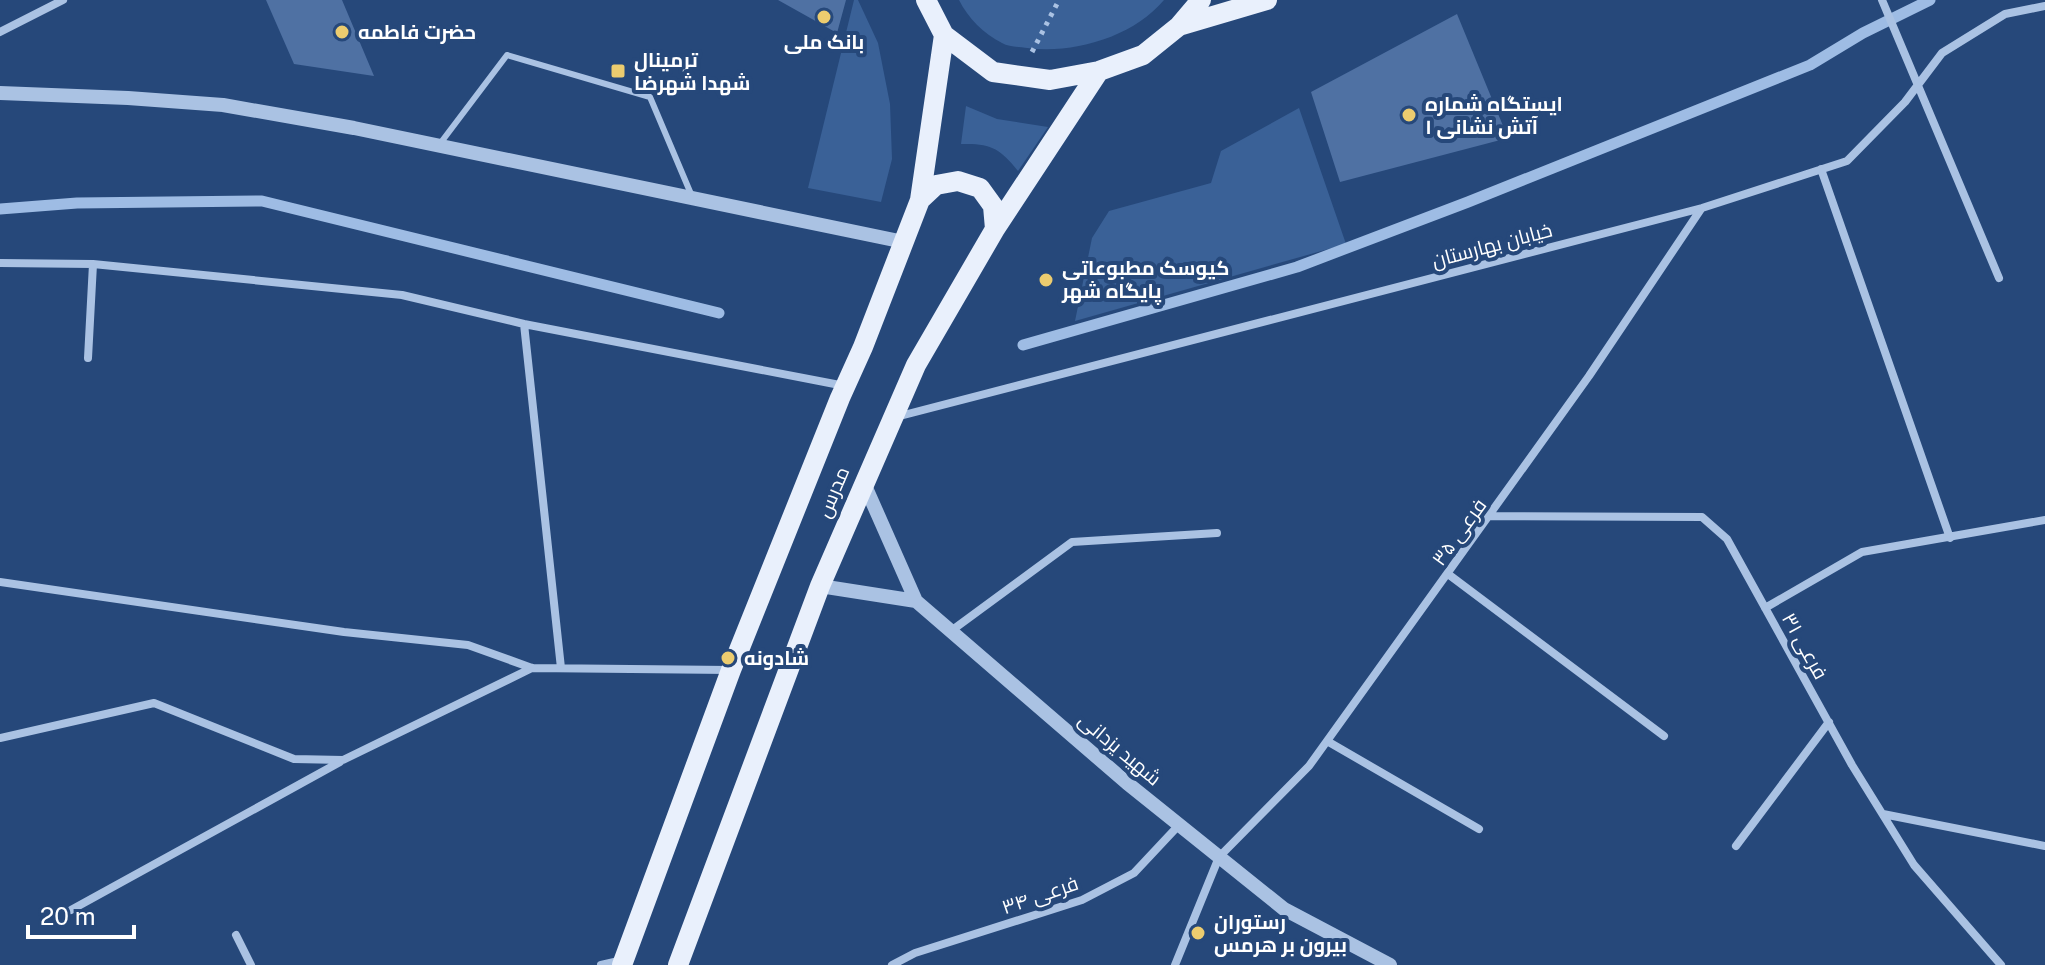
<svg xmlns="http://www.w3.org/2000/svg" width="2045" height="965" font-family="'Public Sans',Cairo,sans-serif">
<style>
.green{fill:#3a6197}
.lines{fill:none;stroke-linecap:round;stroke-linejoin:round}
.stream{stroke:#9ebce4;stroke-width:11}
.building{fill:#4f71a3}
.path{stroke:#aac2e3;stroke-width:5;stroke-dasharray:4 6;stroke-linecap:butt}
.service{stroke:#aac2e3;stroke-width:6}
.minor{stroke:#aac2e3;stroke-width:8}
.tertiary{stroke:#aac2e3;stroke-width:14}
.primary{stroke:#e9f0fc;stroke-width:20}
.poi-dot{fill:#eccc6f;stroke:#26487a;stroke-width:3}
.labels{text-anchor:middle;stroke-width:8;stroke-linejoin:round;paint-order:stroke}
.poi-label{font-size:20px;font-weight:bold;fill:#fff;stroke:#26487a;text-anchor:start}
.street-label{font-size:20px;fill:#fff;stroke:#26487a}
</style>
<rect width="100%" height="100%" fill="#26487a"/>
<path class="green" d="M854,0h4l20,43 12,61 2,55 -11,43 -73,-14z
M959,0h205c-31,37 -90,54 -137,48 -8,-1 -18,-1 -25,-5 -18,-9 -34,-25 -43,-43z
M966,106l31,13 51,8 -30,44c-18,-23 -28,-28 -57,-27z
M1299,108l47,136 -271,77 17,-83 17,-27 102,-28 10,-32z"/>
<g class="lines">
<path class="stream" d="M0,209l77,-6 185,-2 457,112
M1023,345l274,-78 171,-65 342,-137 53,-32 67,-33"/>
</g>
<path class="building" d="M266,0h76l32,76 -80,-12z
M778,0h68l-9,33z
M1457,14l51,124 -168,44 -29,-90z"/>
<g class="lines">
<path class="path" d="M1032,52l27,-52"/>
<path class="service" d="M439,145l68,-90 143,42 41,97"/>
<path class="minor" d="M1882,0l117,278
M0,32l63,-32
M1821,169l129,369
M0,263l93,1 309,31 122,29 321,62
M524,324l37,344
M88,358l5,-94
M896,417l806,-209 145,-47 58,-59 37,-49 63,-39 40,-8
M1490,516l212,1 25,22 125,226 62,100 87,100
M1448,574l216,162
M0,582l344,50 124,13 64,23 198,2
M1765,608l97,-56 183,-32
M951,631l121,-89 145,-9
M0,738l154,-35 140,56 49,1 189,-92
M1327,741l152,88
M1883,814l162,32
M1736,846l93,-124
M71,910l269,-148
M236,935l15,30
M601,965l22,-5
M892,965l23,-12 167,-53 52,-27 45,-48
M1175,965l44,-108 90,-91 280,-390 112,-167"/>
<path class="tertiary" d="M0,93l128,5 95,7 131,23 550,114
M863,481l53,120
M820,586l96,15 211,182 157,126 106,56"/>
<path class="primary" d="M926,0l18,35 49,37 57,8 49,-9 44,-16 36,-29 22,-26
M1179,26l88,-26
M920,200l16,-15 22,-4 22,7 13,18 2,23
M622,965l109,-295 109,-272 23,-51 57,-147 24,-165
M678,965l142,-379 96,-221 79,-136 104,-158"/>
</g>
<g class="poi-dot">
<circle cx="824" cy="17" r="8"/>
<circle cx="342" cy="32" r="8"/>
<rect x="610" y="63" width="16" height="16" rx="4"/>
<circle cx="1409" cy="115" r="8"/>
<circle cx="1046" cy="280" r="8"/>
<circle cx="728" cy="658" r="8"/>
<circle cx="1198" cy="933" r="8"/>
</g>
<g class="labels">
<g class="poi-label">
<text x="358" y="39">حضرت فاطمه</text>
<text x="824" y="49" text-anchor="middle">بانک ملی</text>
<text x="634" y="67">ترمینال<tspan x="634" dy="23">شهدا شهرضا</tspan></text>
<text x="1425" y="111">ایستگاه شماره<tspan x="1425" dy="23">۱ آتش نشانی</tspan></text>
<text x="1062" y="275">کیوسک مطبوعاتی<tspan x="1062" dy="23">پایگاه شهر</tspan></text>
<text x="744" y="665">شادونه</text>
<text x="1214" y="929">رستوران<tspan x="1214" dy="23">بیرون بر هرمس</tspan></text>
</g>
<g class="street-label">
<text transform="translate(1492 245) rotate(-15)" y="7">خیابان بهارستان</text>
<text transform="translate(833 492) rotate(-67)" y="7">مدرس</text>
<text transform="translate(1459 532) rotate(-54)" y="7">فرعی ۳۵</text>
<text transform="translate(1805 646) rotate(61)" y="7">فرعی ۳۱</text>
<text transform="translate(1120 749) rotate(40)" y="7">شهید یزدانی</text>
<text transform="translate(1040 895) rotate(-19)" y="7">فرعی ۳۴</text>
</g>
</g>
<path d="M28 925v12h106v-12" fill="none" stroke="#ffffff" stroke-width="4"/>
<text x="40" y="925" font-size="24" fill="#ffffff" stroke="#26487a" stroke-width="6" paint-order="stroke">20 m</text>
</svg>
